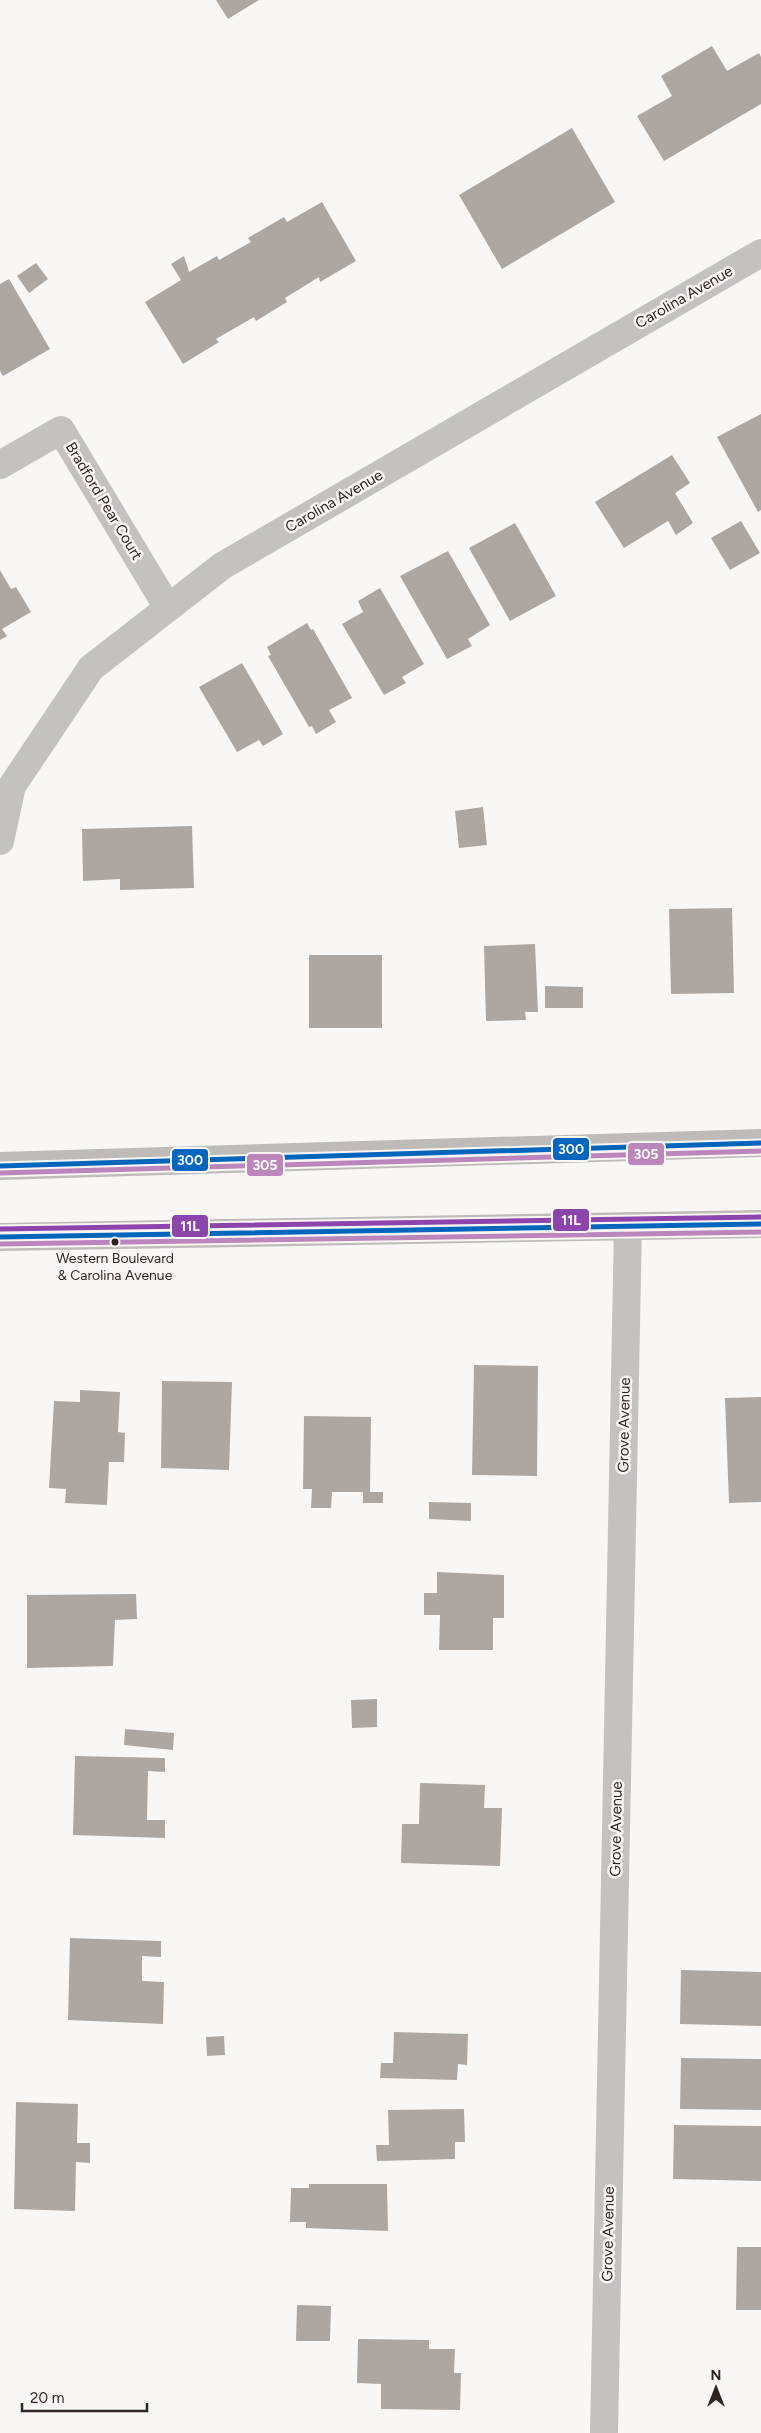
<svg xmlns="http://www.w3.org/2000/svg" width="761" height="2433" font-family="Figtree,sans-serif">
<style>
.building{fill:#aea6a1}
.lines{fill:none;stroke-linecap:round;stroke-linejoin:round}
.street{stroke:#c5c1bf;stroke-width:28}
.primary{stroke:#bebbb9;stroke-width:28}
.bus-1-casing{stroke:#fbf6f3;stroke-width:9}
.bus-2-casing{stroke:#fbf6f3;stroke-width:9}
.bus-3-casing{stroke:#fbf6f3;stroke-width:9}
.bus-1{stroke:#0065bd;stroke-width:5}
.bus-2{stroke:#bb86bc;stroke-width:5}
.bus-3{stroke:#8e44ad;stroke-width:5}
.bus-dot{fill:#2f2622;stroke:#fbf6f3;stroke-width:2}
.labels{text-anchor:middle;stroke-width:5;stroke-linejoin:round;paint-order:stroke}
.bus-label{font-size:14px;fill:#2f2622;stroke:#fbf6f3}
.street-label{font-size:15px;fill:#2f2622;stroke:#fbf6f3}
.line-badge{stroke:#fbf6f3;stroke-width:2}
.badge-label{font-size:14px;text-anchor:middle;font-weight:bold;fill:#fff}
</style>
<rect width="100%" height="100%" fill="#f9f7f5"/>
<path class="building" d="M216,0h43l-31,19z
M712,46l15,25 32,-18 2,4v47l-97,57 -27,-45 35,-20 -11,-20z
M572,128l43,74 -113,67 -43,-74z
M322,202l34,59 -36,21 -1,-5 -34,21 2,4 -31,19 -2,-4 -38,22 3,3 -36,22 -38,-62 36,-22 -10,-16 13,-8 5,16 28,-16 2,4 32,-18 -3,-4 36,-21 3,5z
M36,263l12,16 -19,14 -12,-17z
M9,279l41,70 -47,27 -3,-5v-87z
M761,414v96l-3,2 -41,-75z
M672,455l18,28 -15,10 18,30 -17,12 -8,-14 -44,27 -29,-46z
M741,521l19,32 -30,17 -19,-32z
M515,523l41,73 -46,25 -41,-73z
M448,551l42,74 -22,14 4,7 -25,13 -47,-83z
M0,570l11,19 5,-2 15,25 -29,17 5,7 -7,4z
M380,588l44,76 -22,13 4,6 -22,12 -42,-71 21,-12 -5,-11z
M307,623l4,7 2,-1 39,69 -23,12 7,12 -20,12 -4,-8 -3,1 -41,-71 3,-1 -4,-8z
M242,663l41,71 -20,12 -4,-6 -22,12 -38,-65z
M483,807l4,38 -28,3 -4,-37z
M192,826l2,62 -74,2v-11l-37,2 -1,-52z
M732,908l2,85 -63,1 -2,-85z
M535,944l3,68h-13l1,8 -40,1 -2,-75z
M309,955h73v73h-73z
M545,986l38,1v21h-38z
M474,1365l64,1 -1,110 -65,-1z
M162,1381l70,1 -3,88 -68,-2z
M80,1390l40,2 -2,40 7,1 -1,29h-15l-2,43 -42,-2 1,-14 -17,-1 5,-87 26,1z
M761,1397v105l-32,1 -4,-105z
M304,1416l67,1 -1,75h13v11h-20v-11h-31l-1,16h-20l1,-19h-9z
M429,1502l42,1v18l-42,-2z
M437,1572l67,3v43h-11v32h-54l1,-35h-16v-22h13z
M136,1594l1,25 -22,1 -2,46 -86,2v-73z
M377,1699v28l-25,1 -1,-28z
M125,1729l49,4 -1,17 -49,-5z
M75,1756l90,2v14l-17,-1 -1,49h18v18l-92,-3z
M420,1783l65,2 -1,23h18l-2,58 -99,-3 1,-39h17z
M70,1938l91,3v16l-19,-1v25l22,1 -1,42 -95,-4z
M681,1970l80,2v54l-81,-2z
M394,2032l74,2 -1,31 -9,-1 -1,16 -77,-2 1,-15h12z
M224,2036l1,19 -18,1 -1,-19z
M681,2058l80,1v51l-81,-1z
M16,2102l62,2 -1,39h13v20l-14,-1 -1,49 -61,-2z
M464,2109l1,33h-10v17l-78,2 -1,-16h13l-1,-35z
M674,2125l87,1v55l-88,-2z
M309,2184h78l1,47 -82,-3v-6h-16l1,-34h18z
M737,2247h24v63h-25z
M297,2305l34,1 -1,35h-34z
M358,2339l71,1v9h26l-1,24h7l-1,37 -79,-1v-25l-24,-1z"/>
<g class="lines">
<path class="street" d="M0,465l61,-35 107,178
M0,841l12,-55 79,-118 131,-102 539,-313
M604,2433l24,-1207"/>
<path class="primary" d="M0,1166l761,-23
M0,1237l761,-13"/>
<defs>
<path id="bus-1" d="M0,1166l761,-23
M0,1237l761,-13"/>
<path id="bus-2" d="M0,1173l761,-22
M0,1244l761,-12"/>
<path id="bus-3" d="M0,1229l761,-12"/>
</defs>
<use href="#bus-1" class="bus-1-casing"/>
<use href="#bus-2" class="bus-2-casing"/>
<use href="#bus-3" class="bus-3-casing"/>
<use href="#bus-1" class="bus-1"/>
<use href="#bus-2" class="bus-2"/>
<use href="#bus-3" class="bus-3"/>
</g>
<circle class="bus-dot" cx="115" cy="1242" r="4.5"/>
<g class="labels">
<g class="bus-label">
<text x="115" y="1263">Western Boulevard<tspan x="115" dy="17">&amp; Carolina Avenue</tspan></text>
</g>
<g class="street-label">
<text transform="translate(684 297) rotate(-30)" y="5">Carolina Avenue</text>
<text transform="translate(104 501) rotate(59)" y="5">Bradford Pear Court</text>
<text transform="translate(334 501) rotate(-30)" y="5">Carolina Avenue</text>
<text transform="translate(624 1425) rotate(-89)" y="5">Grove Avenue</text>
<text transform="translate(616 1829) rotate(-89)" y="5">Grove Avenue</text>
<text transform="translate(608 2234) rotate(-89)" y="5">Grove Avenue</text>
</g>
</g>
<g class="line-badge">
<rect x="552" y="1137" width="38" height="24" rx="5" fill="#0065bd"/>
<rect x="627" y="1142" width="38" height="24" rx="5" fill="#bb86bc"/>
<rect x="171" y="1148" width="38" height="24" rx="5" fill="#0065bd"/>
<rect x="246" y="1153" width="38" height="24" rx="5" fill="#bb86bc"/>
<rect x="552" y="1208" width="38" height="24" rx="5" fill="#8e44ad"/>
<rect x="171" y="1214" width="38" height="24" rx="5" fill="#8e44ad"/>
</g>
<g class="badge-label">
<text x="571" y="1154">300</text>
<text x="646" y="1159">305</text>
<text x="190" y="1165">300</text>
<text x="265" y="1170">305</text>
<text x="571" y="1225">11L</text>
<text x="190" y="1231">11L</text>
</g>
<g transform="translate(716 2388)" stroke="#fbf6f3" stroke-width="4" paint-order="stroke">
<path d="M0-4L9 19L0 12L-9 19Z" fill="#2f2622"/>
<text y="-8" font-size="14" font-weight="bold" text-anchor="middle" fill="#2f2622">N</text>
</g>
<path d="M22 2403v8h125v-8" fill="none" stroke="#2f2622" stroke-width="2.5"/>
<text x="30" y="2403" font-size="15" fill="#2f2622" stroke="#fbf6f3" stroke-width="4" paint-order="stroke">20 m</text>
</svg>
